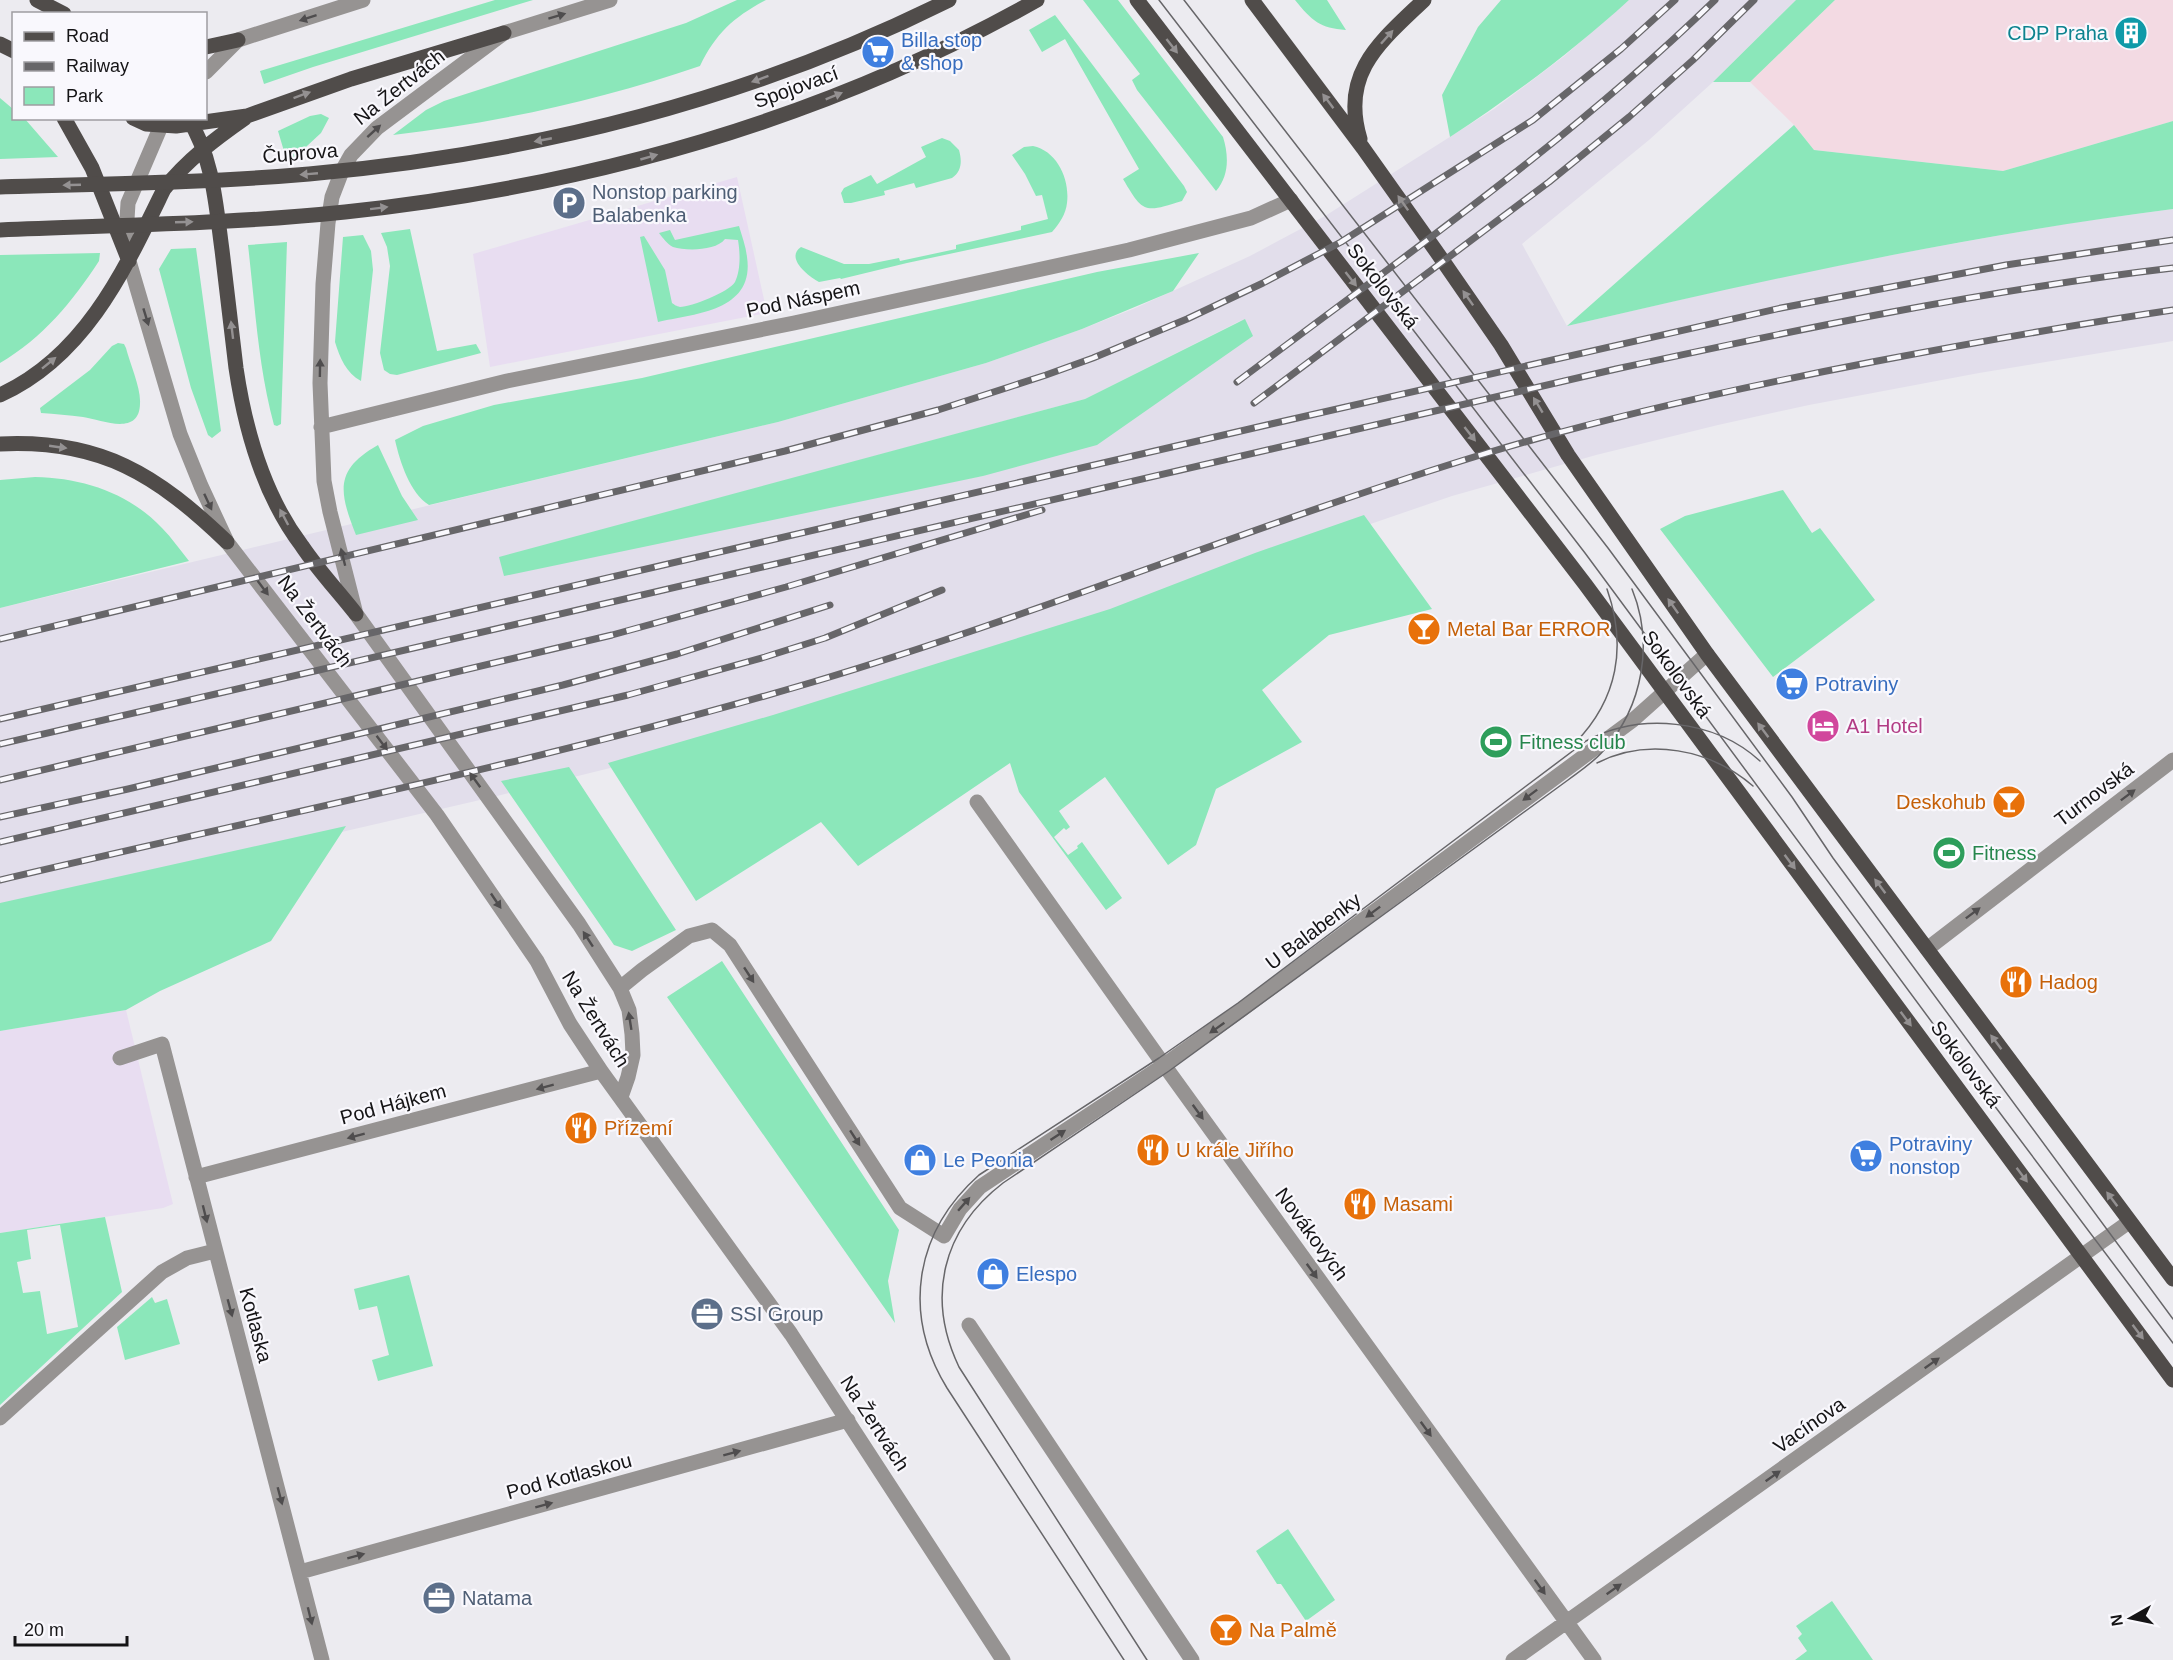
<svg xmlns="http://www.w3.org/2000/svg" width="2173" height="1660" font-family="Arial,sans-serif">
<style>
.commercial{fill:#e8ddf1}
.industrial{fill:#f3dae3}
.built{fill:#e2deeb;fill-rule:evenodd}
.green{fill:#8be7ba;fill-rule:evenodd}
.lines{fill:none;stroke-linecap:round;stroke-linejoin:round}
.minor{stroke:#969392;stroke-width:15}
.major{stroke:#504c4a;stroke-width:15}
.tram{stroke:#676669;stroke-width:1.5}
.rail-casing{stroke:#676669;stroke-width:7}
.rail{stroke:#f9f8fd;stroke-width:4.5;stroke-dasharray:14;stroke-linecap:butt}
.major-bridge{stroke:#504c4a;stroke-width:15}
.oneway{fill:#4f4d4e}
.oneway2{fill:#949192}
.labels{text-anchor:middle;stroke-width:4.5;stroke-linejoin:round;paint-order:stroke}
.culture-label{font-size:20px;fill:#0d838f;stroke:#f9f8fd;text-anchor:end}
.shop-label{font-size:20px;fill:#366cbe;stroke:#f9f8fd;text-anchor:start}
.street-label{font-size:20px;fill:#151416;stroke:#f9f8fd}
.service-label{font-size:20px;fill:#4e5e75;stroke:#f9f8fd;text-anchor:start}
.food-label{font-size:20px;fill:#c56008;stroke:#f9f8fd;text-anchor:start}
.hotel-label{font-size:20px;fill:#b23c85;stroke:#f9f8fd;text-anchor:start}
.leisure-label{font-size:20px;fill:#27864d;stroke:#f9f8fd;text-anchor:start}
</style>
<rect width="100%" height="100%" fill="#ecebf0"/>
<path class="commercial" d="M737,177l30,136 -277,54 -17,-113z
M126,1010l47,194 -10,4 -163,25v-202z"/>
<path class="industrial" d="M1835,0h338v121l-170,50 -189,-21 -20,-25 -44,-43z"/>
<path class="built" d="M1629,0h167l-83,82 -64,58 -127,104 45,82 207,-48 149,-29 147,-26 103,-14v132l-194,32 -170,32 -91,20 -122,30 -144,41 -198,68 -575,187 -186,46 -493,114v-303l778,-186 208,-59 96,-34 51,-20 117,-53 75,-40 169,-107 69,-52zM1244,319l-261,157 -484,82 586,-159z"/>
<path class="green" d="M495,0h38l-220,67 -49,17 -4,-13z
M737,0h29c-32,17 -50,33 -66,66 -99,34 -204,57 -307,69l33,-25 18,-9 242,-78z
M1083,0h35l105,137c6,19 6,39 -7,54l-79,-101 -5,-10 8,-6z
M1295,0h32l19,30c-26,-2 -34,-9 -51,-30z
M1501,0h128c-56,51 -116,96 -179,137l-8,-42 36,-68z
M1796,0h39l-85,82h-37z
M1055,15l129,171 3,6 -5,9c-38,12 -39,12 -59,-22l16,-10 -74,-130 -23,13 -13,-22z
M0,98l13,11 1,9 11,1 33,38 -58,2z
M321,114l8,4 -8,15 -27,25h-8l-8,-27 32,-15z
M2173,121v88c-204,26 -405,70 -606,117l227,-201 20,25 189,21z
M942,138l8,3 9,9c3,11 3,21 -7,28l-36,10 -2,-5 -30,8 1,4 -34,8h-7l-3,-10 3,-5 27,-13 6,9 49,-27 -5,-10z
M1033,146c24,5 37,33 34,57 -1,11 -8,21 -15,29l-145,31 -66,16 -1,-1 -21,4c-11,-6 -34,-24 -18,-35l43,17h25l30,-6 1,3 56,-12v-4l65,-15v-4l27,-7 -6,-24 -6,1 -11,-22 -13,-19 12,-8z
M739,226c3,10 7,21 8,31 8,54 -52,57 -89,65l-18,-85 4,-1 21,34 7,33c3,2 4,3 8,4 11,0 49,-15 55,-25 6,-12 5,-30 3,-42l-13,-1c-9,12 -39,12 -52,8 -6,-3 -10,-9 -14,-14l11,-3 5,10z
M410,229l27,122 39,-7 5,9 -84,22 -7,-1 -6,-4 -4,-17 10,-87 -3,-19 -6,-14z
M363,235l8,16 2,19 -12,111c-15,-8 -21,-23 -26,-39l8,-105z
M287,242l-6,182 -4,2 -3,-1c-16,-59 -19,-120 -26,-180z
M196,248l25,183 -9,7 -4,-3 -17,-47 -32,-119 12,-20z
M100,253l-1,8c-27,41 -56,77 -99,102v-108z
M1199,253l-26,38 -91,38 -96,34 -208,59 -349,83c-19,-12 -29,-43 -34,-65l28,-14 71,-21 148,-27 455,-106z
M1245,319l8,17 -156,109 -114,31 -479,100 -5,-19 586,-158z
M118,343l6,1 2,4c4,16 15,40 14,55 0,34 -38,17 -57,14 -14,-2 -28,-3 -42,-4l-1,-5 50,-38 22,-24z
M378,445l24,51 16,24 -62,15c-17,-43 -22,-65 22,-90z
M35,477c48,1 94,16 127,51 10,10 18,22 27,33l-189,47v-128z
M1783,490l29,43 8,-5 55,72 -102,77 -113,-148 25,-13z
M1364,515l68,94 -103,26 -67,55 40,52 -86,47 -20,56 -28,20 -63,-88 -46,34 11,16 -4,3 -2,-2 -10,9 14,18 10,-7 -1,-2 5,-4 40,56 -16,12 -87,-118 -9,-29 -152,103 -37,-44 -125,79 -88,-138 165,-48 337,-106 145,-56z
M569,767l107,163 -44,21 -18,-6 -113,-164z
M346,826l-75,115 -111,50 -34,19 -126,21v-128z
M722,961l177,269 -11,51 7,42 -228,-326z
M105,1217l17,75 -122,113v-172zM60,1225l18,102 -31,7 -7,-43 -17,2 -6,-31 14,-3 -4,-29z
M409,1275l24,91 -55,15 -6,-21 17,-5 -12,-49 -18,4 -5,-21z
M152,1297l3,6 12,-4 13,45 -55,16 -8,-33z
M1288,1529l47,71 -29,21 -25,-37h-4l-21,-33z
M1832,1601l41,59h-78l12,-9 -9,-13 4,-4 -6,-8z"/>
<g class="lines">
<path class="minor" d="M610,0l-106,33 -127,95 -26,27 -9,16 -10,26 -4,26 -5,61 -3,99 4,98 6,31 26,102 223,310 41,64 9,22 3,24 1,21 -5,22 -7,20
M206,72l32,-32 125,-40
M167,118l-6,8 -33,77 -2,33 3,25 51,173 21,52 26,56 210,273 100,146 33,63 31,47 190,263 212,326
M321,427l186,-46 287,-58 335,-73 122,-32 40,-18
M977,802l182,256 435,602
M1927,949l246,-189
M620,988l22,-18 47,-34 23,-6 18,15 170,263 44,28 16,-27 20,-22 184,-122 73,-52 396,-293 74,-66
M120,1058l42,-14 160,616
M196,1177l405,-106
M969,1325l223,335
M0,1418l162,-146 25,-14 28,-7
M300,1572l548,-152
M1513,1660l616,-438"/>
<path class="major" d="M37,0l27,14
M1137,0l448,584 588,796
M1252,0l111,148 73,103 65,94 67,110 139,199 466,625
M0,44l14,7
M206,47l32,-7
M64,118l28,50 37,93
M133,118l13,6 30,2 71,-10 104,-37 153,-46
M188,118c25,39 28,88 34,132 5,39 9,79 14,118 9,61 28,128 66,178 16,24 36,45 54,68
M1360,139c-20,-66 20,-97 64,-139
M0,395c86,-39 125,-126 164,-206 23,-29 51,-50 81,-71
M0,444c101,-5 157,31 227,98"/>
<path class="tram" d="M1159,0l426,553 366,495 222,295
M1184,0l424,548 184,249 41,61 340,461
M1575,743c43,-44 52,-97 32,-154
M1597,763c51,-26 113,-14 156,23
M1124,1660l-177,-272c-45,-74 -33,-155 32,-213l180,-117 79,-55 348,-262c54,-29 128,-22 174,20
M1147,1660l-188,-293c-33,-69 -17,-137 44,-184l166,-112 399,-291c12,-9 26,-18 36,-30 39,-44 50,-107 28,-161"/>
<defs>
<path id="rail" d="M1237,382c163,-123 332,-240 478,-382
M1254,403l295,-221 80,-65 64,-57 61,-60
M0,639l785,-188 153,-41 108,-35 47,-17 94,-39 76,-36 78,-41 192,-122 88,-71 54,-49
M0,719l1271,-295 510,-116 225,-43 167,-25
M0,744l1616,-375c184,-40 370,-79 557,-101
M0,780l612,-145 174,-48 256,-77
M0,817l128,-28 435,-104 114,-31 153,-49
M0,842l628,-147 137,-38 60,-19 117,-48
M0,880c271,-64 546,-119 813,-198 228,-68 447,-160 674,-229 127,-38 256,-66 385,-91 100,-19 200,-37 301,-52"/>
</defs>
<use href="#rail" class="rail-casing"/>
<use href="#rail" class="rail"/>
<path class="major-bridge" d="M0,187c103,-3 206,-4 309,-13 222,-20 440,-74 640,-174
M0,230c115,-5 231,-6 345,-18 242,-26 479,-92 692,-212"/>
</g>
<defs><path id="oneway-solid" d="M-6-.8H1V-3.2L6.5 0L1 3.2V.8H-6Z" transform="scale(1.5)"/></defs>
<g class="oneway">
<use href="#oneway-solid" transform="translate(557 16) rotate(-17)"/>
<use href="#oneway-solid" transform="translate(308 18) rotate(162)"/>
<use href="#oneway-solid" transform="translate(374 131) rotate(-42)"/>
<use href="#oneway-solid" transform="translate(146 317) rotate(73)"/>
<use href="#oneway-solid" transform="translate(320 368) rotate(-89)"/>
<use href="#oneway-solid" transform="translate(208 502) rotate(65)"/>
<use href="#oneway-solid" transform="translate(343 557) rotate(-104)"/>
<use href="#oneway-solid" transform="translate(263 588) rotate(53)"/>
<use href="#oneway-solid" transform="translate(382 743) rotate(53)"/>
<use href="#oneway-solid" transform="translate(475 780) rotate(-126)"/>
<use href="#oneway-solid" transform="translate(1530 795) rotate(143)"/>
<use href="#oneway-solid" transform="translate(2128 795) rotate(-37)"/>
<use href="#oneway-solid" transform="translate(496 901) rotate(56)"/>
<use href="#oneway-solid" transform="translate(1373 912) rotate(143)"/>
<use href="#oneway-solid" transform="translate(1973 913) rotate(-37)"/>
<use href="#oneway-solid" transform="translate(588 939) rotate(-123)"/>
<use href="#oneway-solid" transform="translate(749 975) rotate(57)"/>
<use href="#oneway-solid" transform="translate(630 1021) rotate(-99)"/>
<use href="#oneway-solid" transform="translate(1217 1028) rotate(145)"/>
<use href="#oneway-solid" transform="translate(545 1087) rotate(165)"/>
<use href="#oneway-solid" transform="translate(1198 1112) rotate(54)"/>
<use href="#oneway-solid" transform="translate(1058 1135) rotate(-33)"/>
<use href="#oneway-solid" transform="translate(356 1136) rotate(165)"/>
<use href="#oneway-solid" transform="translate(855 1138) rotate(57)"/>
<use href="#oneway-solid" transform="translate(964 1204) rotate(-49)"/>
<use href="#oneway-solid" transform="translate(205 1214) rotate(76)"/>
<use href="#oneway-solid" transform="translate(1312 1271) rotate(54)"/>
<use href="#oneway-solid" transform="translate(230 1308) rotate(75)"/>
<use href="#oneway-solid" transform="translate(1932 1363) rotate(-35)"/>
<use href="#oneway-solid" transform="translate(1426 1429) rotate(54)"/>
<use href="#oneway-solid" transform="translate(732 1453) rotate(-15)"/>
<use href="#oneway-solid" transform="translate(1773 1476) rotate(-35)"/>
<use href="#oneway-solid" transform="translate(280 1496) rotate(75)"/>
<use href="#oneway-solid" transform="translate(544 1505) rotate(-15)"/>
<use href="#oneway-solid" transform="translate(356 1556) rotate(-15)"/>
<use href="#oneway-solid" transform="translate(1540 1587) rotate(54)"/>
<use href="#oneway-solid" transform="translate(1614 1589) rotate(-35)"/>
<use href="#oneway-solid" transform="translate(310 1616) rotate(76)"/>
</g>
<g class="oneway2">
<use href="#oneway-solid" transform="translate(1387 37) rotate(-48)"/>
<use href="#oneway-solid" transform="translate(1172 46) rotate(52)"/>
<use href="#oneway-solid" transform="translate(760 79) rotate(160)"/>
<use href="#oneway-solid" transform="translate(302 95) rotate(-20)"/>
<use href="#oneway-solid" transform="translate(834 96) rotate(-22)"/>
<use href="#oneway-solid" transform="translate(1328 101) rotate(-127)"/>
<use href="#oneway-solid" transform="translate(543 140) rotate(169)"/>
<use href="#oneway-solid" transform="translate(649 157) rotate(-16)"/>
<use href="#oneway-solid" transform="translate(309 174) rotate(175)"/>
<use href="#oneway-solid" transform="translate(72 185) rotate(178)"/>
<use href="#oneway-solid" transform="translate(1403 203) rotate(-125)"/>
<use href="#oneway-solid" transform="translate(379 208) rotate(-7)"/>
<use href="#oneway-solid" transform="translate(184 222) rotate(-2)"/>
<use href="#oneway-solid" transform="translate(1351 279) rotate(52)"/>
<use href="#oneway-solid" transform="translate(1468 298) rotate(-125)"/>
<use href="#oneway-solid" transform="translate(232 330) rotate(-97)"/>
<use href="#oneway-solid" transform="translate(49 363) rotate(-39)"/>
<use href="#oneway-solid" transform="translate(1538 405) rotate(-121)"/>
<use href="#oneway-solid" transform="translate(1470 434) rotate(52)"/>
<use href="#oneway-solid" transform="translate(58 447) rotate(8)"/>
<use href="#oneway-solid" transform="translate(284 517) rotate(-118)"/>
<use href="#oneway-solid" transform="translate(1673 606) rotate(-125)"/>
<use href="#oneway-solid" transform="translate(1763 730) rotate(-127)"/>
<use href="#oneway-solid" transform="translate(1790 862) rotate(53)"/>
<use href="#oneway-solid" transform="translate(1880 886) rotate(-127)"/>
<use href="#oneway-solid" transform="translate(1906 1019) rotate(53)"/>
<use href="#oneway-solid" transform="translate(1996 1042) rotate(-127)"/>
<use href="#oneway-solid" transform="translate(2022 1175) rotate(53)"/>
<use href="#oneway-solid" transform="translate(2112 1199) rotate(-127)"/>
<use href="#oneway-solid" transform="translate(2138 1332) rotate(53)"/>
</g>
<defs>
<symbol id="building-disc" viewBox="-11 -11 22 22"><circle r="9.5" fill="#0f9aa8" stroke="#f9f8fd"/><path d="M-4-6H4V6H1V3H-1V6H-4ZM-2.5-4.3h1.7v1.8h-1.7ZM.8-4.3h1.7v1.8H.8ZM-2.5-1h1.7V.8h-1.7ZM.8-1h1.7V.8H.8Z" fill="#fff"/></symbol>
<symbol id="supermarket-disc" viewBox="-11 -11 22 22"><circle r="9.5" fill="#3f7fe0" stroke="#f9f8fd"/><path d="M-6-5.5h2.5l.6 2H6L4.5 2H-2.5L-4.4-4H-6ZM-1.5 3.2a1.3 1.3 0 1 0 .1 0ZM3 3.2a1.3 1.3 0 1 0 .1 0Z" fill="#fff"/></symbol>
<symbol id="parking-disc" viewBox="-11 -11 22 22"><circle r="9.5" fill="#5c6f8a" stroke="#f9f8fd"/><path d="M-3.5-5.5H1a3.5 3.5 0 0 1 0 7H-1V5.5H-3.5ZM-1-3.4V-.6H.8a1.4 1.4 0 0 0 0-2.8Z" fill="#fff"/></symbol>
<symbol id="bar-disc" viewBox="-11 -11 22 22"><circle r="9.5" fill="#e8710a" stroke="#f9f8fd"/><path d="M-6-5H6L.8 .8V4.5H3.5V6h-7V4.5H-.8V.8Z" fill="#fff"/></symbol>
<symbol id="hotel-disc" viewBox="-11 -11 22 22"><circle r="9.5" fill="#d1479c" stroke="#f9f8fd"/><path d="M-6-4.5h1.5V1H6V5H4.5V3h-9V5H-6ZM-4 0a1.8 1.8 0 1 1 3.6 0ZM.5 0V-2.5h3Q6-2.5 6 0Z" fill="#fff"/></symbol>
<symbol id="stadium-disc" viewBox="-11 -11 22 22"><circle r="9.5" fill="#2e9e5b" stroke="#f9f8fd"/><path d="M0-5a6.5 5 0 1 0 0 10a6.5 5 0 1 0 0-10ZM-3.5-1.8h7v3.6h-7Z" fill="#fff"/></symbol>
<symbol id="restaurant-disc" viewBox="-11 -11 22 22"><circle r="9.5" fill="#e8710a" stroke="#f9f8fd"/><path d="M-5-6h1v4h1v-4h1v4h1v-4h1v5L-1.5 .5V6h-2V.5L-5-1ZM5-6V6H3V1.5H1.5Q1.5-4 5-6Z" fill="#fff"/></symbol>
<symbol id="shop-disc" viewBox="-11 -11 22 22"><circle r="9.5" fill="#3f7fe0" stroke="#f9f8fd"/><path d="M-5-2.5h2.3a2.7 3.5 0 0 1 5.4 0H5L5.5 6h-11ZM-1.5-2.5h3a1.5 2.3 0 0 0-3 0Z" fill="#fff"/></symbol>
<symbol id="office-disc" viewBox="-11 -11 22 22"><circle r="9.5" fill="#5c6f8a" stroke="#f9f8fd"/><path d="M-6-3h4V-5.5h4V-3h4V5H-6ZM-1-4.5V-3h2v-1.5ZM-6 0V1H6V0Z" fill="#fff"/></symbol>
</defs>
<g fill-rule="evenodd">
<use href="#building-disc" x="2112" y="14" width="38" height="38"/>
<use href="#supermarket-disc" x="859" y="33" width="38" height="38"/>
<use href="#parking-disc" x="550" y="184" width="38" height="38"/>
<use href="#bar-disc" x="1405" y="610" width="38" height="38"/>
<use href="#supermarket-disc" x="1773" y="665" width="38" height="38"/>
<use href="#hotel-disc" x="1804" y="707" width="38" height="38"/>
<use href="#stadium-disc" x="1477" y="723" width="38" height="38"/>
<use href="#bar-disc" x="1990" y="783" width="38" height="38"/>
<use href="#stadium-disc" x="1930" y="834" width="38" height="38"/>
<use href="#restaurant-disc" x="1997" y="963" width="38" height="38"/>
<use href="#restaurant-disc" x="562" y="1109" width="38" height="38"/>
<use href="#restaurant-disc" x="1134" y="1131" width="38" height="38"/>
<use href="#supermarket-disc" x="1847" y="1137" width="38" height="38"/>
<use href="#shop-disc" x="901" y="1141" width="38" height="38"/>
<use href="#restaurant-disc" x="1341" y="1185" width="38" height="38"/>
<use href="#shop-disc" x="974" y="1255" width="38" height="38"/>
<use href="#office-disc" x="688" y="1295" width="38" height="38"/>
<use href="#office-disc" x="420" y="1579" width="38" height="38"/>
<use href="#bar-disc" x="1207" y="1611" width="38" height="38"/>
</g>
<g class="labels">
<g class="culture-label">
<text x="2108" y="40">CDP Praha</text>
</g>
<g class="shop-label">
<text x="901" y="47">Billa stop<tspan x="901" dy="23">&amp; shop</tspan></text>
<text x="1815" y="691">Potraviny</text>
<text x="1889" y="1151">Potraviny<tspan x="1889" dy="23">nonstop</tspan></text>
<text x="943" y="1167">Le Peonia</text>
<text x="1016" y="1281">Elespo</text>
</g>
<g class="street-label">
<text transform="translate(399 87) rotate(-38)" y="7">Na Žertvách</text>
<text transform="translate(796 87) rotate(-20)" y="7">Spojovací</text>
<text transform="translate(300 153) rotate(-5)" y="7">Čuprova</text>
<text transform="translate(1383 286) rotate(52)" y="7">Sokolovská</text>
<text transform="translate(803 299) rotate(-12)" y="7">Pod Náspem</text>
<text transform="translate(315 621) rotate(53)" y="7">Na Žertvách</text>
<text transform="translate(1677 674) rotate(54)" y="7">Sokolovská</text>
<text transform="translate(2094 794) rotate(-37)" y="7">Turnovská</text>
<text transform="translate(1313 931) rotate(-37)" y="7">U Balabenky</text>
<text transform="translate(596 1019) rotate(58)" y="7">Na Žertvách</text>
<text transform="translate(1966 1064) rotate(53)" y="7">Sokolovská</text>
<text transform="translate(393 1104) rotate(-15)" y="7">Pod Hájkem</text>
<text transform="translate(1312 1234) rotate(54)" y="7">Novákových</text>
<text transform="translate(256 1325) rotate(75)" y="7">Kotlaska</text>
<text transform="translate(875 1423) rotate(57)" y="7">Na Žertvách</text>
<text transform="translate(1809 1425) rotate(-35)" y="7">Vacínova</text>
<text transform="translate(569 1476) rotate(-15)" y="7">Pod Kotlaskou</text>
</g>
<g class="service-label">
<text x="592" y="199">Nonstop parking<tspan x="592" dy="23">Balabenka</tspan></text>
<text x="730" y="1321">SSI Group</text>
<text x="462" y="1605">Natama</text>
</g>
<g class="food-label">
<text x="1447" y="636">Metal Bar ERROR</text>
<text x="1986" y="809" text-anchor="end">Deskohub</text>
<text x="2039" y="989">Hadog</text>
<text x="604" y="1135">Přízemí</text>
<text x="1176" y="1157">U krále Jiřího</text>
<text x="1383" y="1211">Masami</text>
<text x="1249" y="1637">Na Palmě</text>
</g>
<g class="hotel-label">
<text x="1846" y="733">A1 Hotel</text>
</g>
<g class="leisure-label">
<text x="1519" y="749">Fitness club</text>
<text x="1972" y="860">Fitness</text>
</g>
</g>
<rect x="12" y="12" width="195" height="108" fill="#f9f8fd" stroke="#9e9da1" stroke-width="1.5"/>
<rect x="24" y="32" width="30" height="9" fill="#504c4a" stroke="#9e9da1" stroke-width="1.5"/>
<text x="66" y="42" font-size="18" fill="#151416">Road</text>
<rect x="24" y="62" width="30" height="9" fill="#676669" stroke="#9e9da1" stroke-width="1.5"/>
<text x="66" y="72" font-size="18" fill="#151416">Railway</text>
<rect x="24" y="87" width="30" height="18" fill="#8be7ba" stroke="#9e9da1" stroke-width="1.5"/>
<text x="66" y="102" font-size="18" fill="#151416">Park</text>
<g transform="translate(2131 1618) rotate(261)" stroke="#f9f8fd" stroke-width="4.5" paint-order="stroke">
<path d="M0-4.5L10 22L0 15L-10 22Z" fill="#151416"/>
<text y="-9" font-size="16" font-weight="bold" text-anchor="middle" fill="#151416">N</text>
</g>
<path d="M15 1636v9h112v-9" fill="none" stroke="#151416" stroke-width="3"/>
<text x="24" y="1636" font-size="18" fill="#151416" stroke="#f9f8fd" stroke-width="4.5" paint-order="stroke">20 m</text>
</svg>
